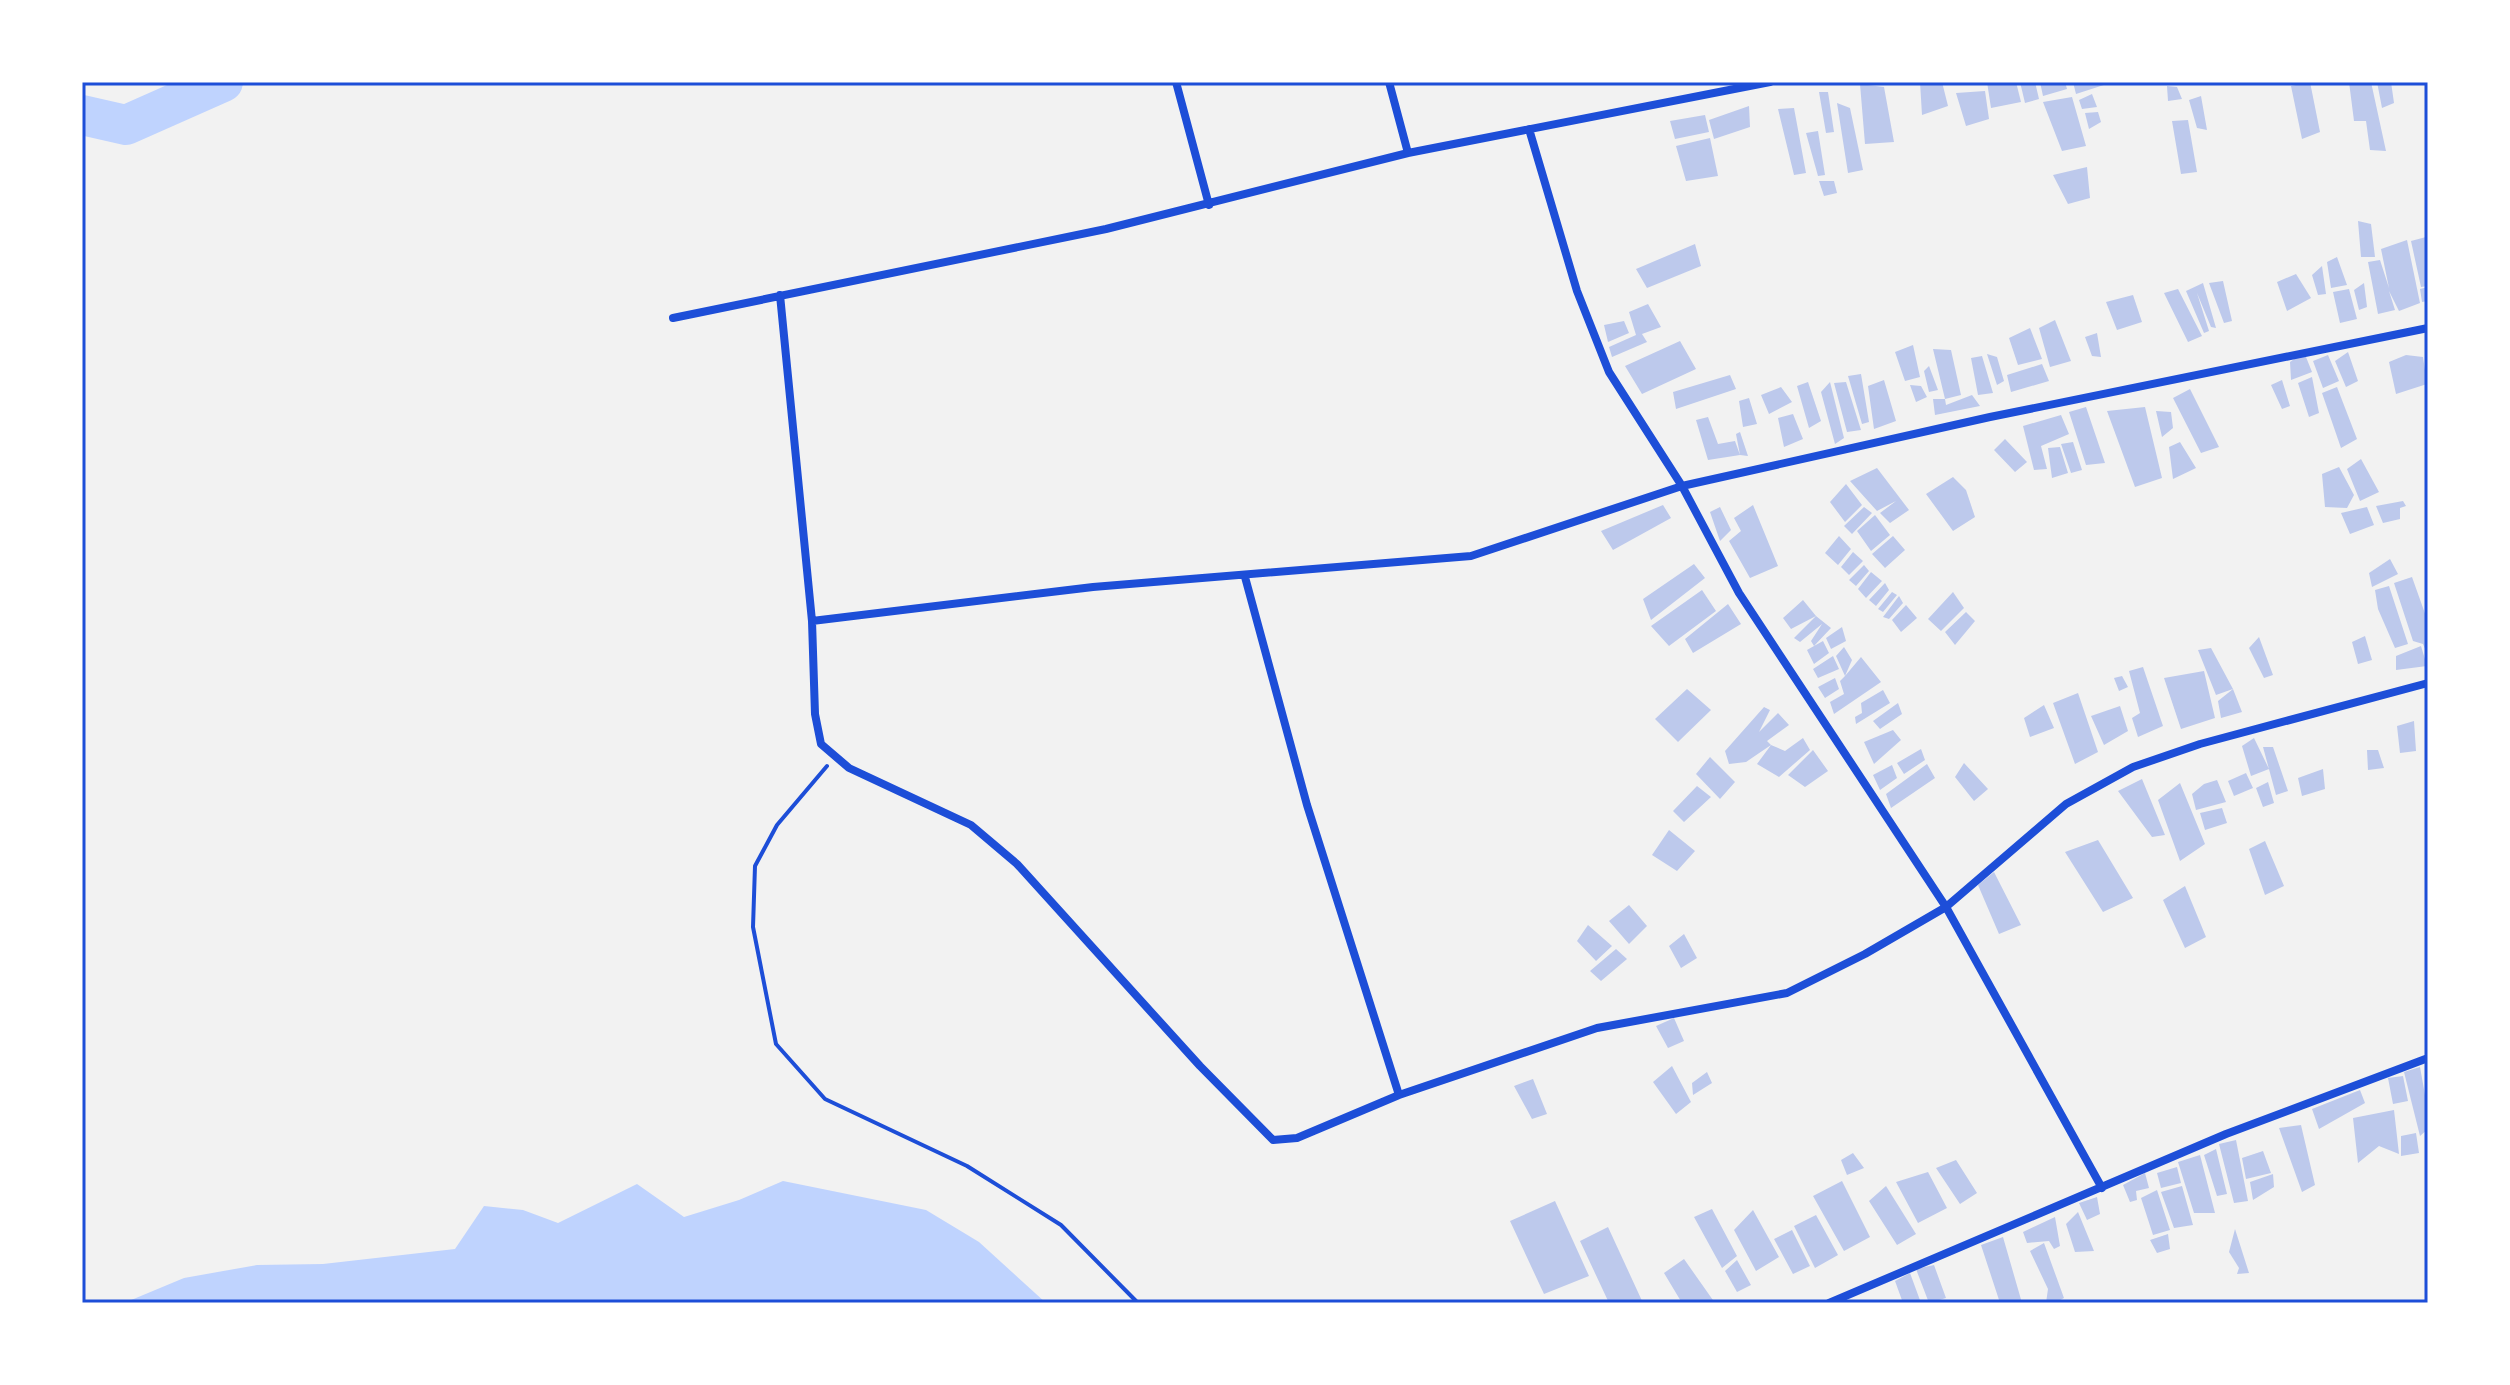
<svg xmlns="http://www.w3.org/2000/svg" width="2510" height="1385" font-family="Mulish,sans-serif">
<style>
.water{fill:#bfd3fe}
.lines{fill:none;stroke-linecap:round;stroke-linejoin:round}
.river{stroke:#bfd3fe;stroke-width:40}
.building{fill:#bdc9ec}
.path{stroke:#1d4ed8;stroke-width:4}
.minor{stroke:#1d4ed8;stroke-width:8}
.neatline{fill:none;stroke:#1d4ed8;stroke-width:3}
</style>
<rect width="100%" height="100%" fill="#f2f2f2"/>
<path class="water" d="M783,1181l143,29 53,32 67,61h-922l60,-25 73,-13 66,-1 132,-15 29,-43 39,4 35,13 79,-39 47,33 55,-17z"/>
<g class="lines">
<path class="river" d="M82,115l44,10 97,-43"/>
</g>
<path class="building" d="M1920,82h22l6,24 -26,9z
M1987,82h29l5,20 -30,6z
M2020,82h15l4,17 -14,4z
M2040,82h25l2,7 -24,7z
M2073,82h37v1l-34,11z
M2310,82l10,50 -18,7 -11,-53z
M2349,82h22l15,69 -16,-1 -4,-29h-12z
M2377,82h14l3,21 -12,5z
M1860,84l24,3 10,55 -29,2z
M2167,86l10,1 5,12 -14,2z
M1985,91l4,28 -23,7 -10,-33z
M1819,92h9l6,40 -8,1z
M2092,94l5,13 -15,2 -3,-9z
M2201,96l6,34 -10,-2 -8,-28z
M2072,97l14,49 -24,5 -19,-49z
M1837,103l13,5 13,62 -15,3z
M1749,106l1,21 -36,12 -5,-19z
M1794,108l12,65 -12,2 -16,-66z
M2098,112l3,10 -12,7 -4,-16z
M1705,115l4,17 -34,7 -5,-18z
M2188,120l9,52 -16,2 -9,-53z
M1818,131l7,44 -7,1 -12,-43z
M1710,138l8,38 -32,5 -10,-35z
M2087,167l3,31 -22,6 -15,-29z
M1819,181h15l3,12 -13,3z
M2358,221l13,3 4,33h-14z
M2426,237l2,49 -7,1 -10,-46z
M2407,240l13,63 -21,8 -10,-20 6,19 -17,4 -10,-52 12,-2 9,28 -8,-39z
M1695,244l6,22 -54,22 -11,-19z
M2337,257l10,28 -16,3 -4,-26z
M2322,266l4,28 -8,1 -6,-20z
M2296,274l15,24 -24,13 -10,-29z
M2223,281l9,40 -8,2 -15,-40z
M2203,283l13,45 -5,-1 -14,-34 12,38 -5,2 -18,-42z
M2364,283l3,24 -8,3 -5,-20z
M2428,287v14l-6,1 -2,-13z
M2178,289l24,47 -14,6 -24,-49z
M2349,289l8,30 -17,4 -7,-31z
M2133,295l9,27 -25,8 -11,-28z
M1648,304l13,23 -19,7 5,8 -35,15 -3,-10 27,-12 -7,-23z
M2055,320l16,41 -21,6 -11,-39z
M1624,321l5,12 -21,9 -4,-17z
M2030,328l12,31 -24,6 -9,-27z
M2097,333l4,24 -9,-1 -7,-19z
M1680,341l16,28 -54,25 -17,-28z
M1913,345l7,32 -15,4 -10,-29z
M1933,349l18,1 10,45 -16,4z
M2304,352l8,20 -21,8 -1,-18z
M2348,352l10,29 -12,6 -11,-26z
M1987,354l10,3 7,24 -7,4z
M2328,355l11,26 -16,7 -10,-27z
M2406,355l17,2 4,27 -31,10 -7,-32z
M1982,356l11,37 -15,2 -7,-37z
M2042,364l7,17 -38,11 -4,-17z
M1929,366l9,24 -9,2 -5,-21z
M1861,374l8,48 -7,2 -14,-48z
M1730,375l6,14 -60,20 -3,-17z
M2312,377l7,36 -10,4 -11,-34z
M1884,380l12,41 -22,8 -6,-43z
M2282,380l8,26 -8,3 -11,-24z
M1808,382l13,39 -12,7 -12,-42z
M1830,382l14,56 -9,6 -14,-52z
M1846,382l15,48 -14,2 -13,-49z
M1910,385l11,1 6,11 -11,5z
M1781,387l11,15 -23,12 -8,-19z
M2337,387l20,52 -16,9 -19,-55z
M2190,389l29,58 -18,6 -28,-55z
M1972,395l8,11 -45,9 -2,-16h12l1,6z
M1749,398l8,26 -14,3 -4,-26z
M2086,407l19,56 -19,2 -17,-53z
M2145,407l17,71 -27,9 -28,-76z
M2156,411l15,1 2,16 -11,9z
M1793,414l10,25 -19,8 -6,-29z
M2061,415l8,19 -28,12 6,23 -13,1 -11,-44z
M1708,417l10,27 17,-3 5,14 -32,5 -12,-40z
M1740,432l8,24 -8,-1 -4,-21z
M2005,439l22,23 -12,10 -21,-22z
M2073,442l9,28 -11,3 -10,-29z
M2180,442l16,26 -23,11 -4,-32z
M2060,447l8,26 -16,5 -4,-30z
M2361,459l18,33 -19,9 -13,-32z
M2339,467l15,28 -7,13 -22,-1 -3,-33z
M1877,468l32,42 -19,13 -10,-10 16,-12 -19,10 -27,-30z
M1953,477l13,13 9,27 -22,14 -27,-37z
M1846,484l16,21 -17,17 -15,-20z
M2403,501l3,5 -6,2v11l-17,4 -7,-17z
M1663,505l8,13 -58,32 -12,-19z
M1753,505l25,61 -28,12 -21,-37 12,-10 -7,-13z
M1720,507l11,23 -11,11 -10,-29z
M1864,507l8,6 -20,21 -8,-8z
M2367,507l7,18 -24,9 -9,-21z
M1875,515l15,20 -19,16 -14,-20z
M1839,536l12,13 -13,16 -13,-12z
M1893,536l12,14 -20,18 -13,-14z
M1853,552l10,9 -14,14 -8,-8z
M2390,559l8,15 -26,13 -3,-14z
M1694,564l11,14 -54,42 -8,-21z
M1864,565l5,6 -13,15 -7,-6z
M1871,572l11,9 -16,17 -8,-9z
M2412,577l16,45v34l-5,-12 -10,-3 -19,-58z
M1885,583l4,7 -13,16 -7,-6z
M2389,586l19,58 -13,4 -17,-39 -3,-19z
M1702,590l14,21 -47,35 -18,-20z
M1892,592l5,3 -14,17 -5,-3z
M1953,592l11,16 -23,23 -13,-12z
M1899,596l4,7 -14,16 -6,-2z
M1803,600l13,16 -25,13 -8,-11z
M1728,604l13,20 -48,29 -8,-14z
M1906,605l11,13 -16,14 -9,-12z
M1966,612l9,9 -20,24 -10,-13z
M1816,616l15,12 -17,18 9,-5 6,12 -15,11 -7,-14 7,-4 -3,-5 11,-17 -22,18 -6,-4z
M1842,627l4,14 -15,8 -5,-11z
M2365,636l7,24 -14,4 -6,-22z
M2259,637l14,38 -9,3 -15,-30z
M2421,646l6,20 -31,4v-14z
M1844,647l8,13 -7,16 16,-19 20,25 -47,32 -4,-12 14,-8 -4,-13 5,-5 -9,-20z
M2211,648l22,41 9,23 -21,6 -3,-17 15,-12 -17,6 -18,-45z
M1833,656l6,13 -21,9 -5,-9z
M2143,667l20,59 -25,11 -6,-19 8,-5 -11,-42z
M2204,671l11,47 -34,11 -17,-51z
M2122,676l6,11 -9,4 -5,-13z
M1835,678l4,11 -14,9 -7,-11z
M1687,689l24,21 -33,32 -23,-23z
M1883,690l7,13 -34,21 -1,-7 7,-4 -1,-10z
M2078,693l20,59 -23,12 -22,-61z
M1898,703l4,11 -22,15 -7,-8z
M2044,705l10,23 -24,9 -6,-19z
M2120,706l8,25 -24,14 -13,-29z
M1764,707l6,3 -11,22 19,-19 11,12 -22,16 4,4 14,6 18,-13 7,12 -31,27 -22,-13 14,-19 -25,17 -17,2 -4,-13z
M2414,721l2,30 -16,2 -3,-27z
M1893,730l8,10 -27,24 -10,-22z
M2254,738l15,31 -18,7 -9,-30z
M2263,747h10l15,44 -12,4z
M1921,749l4,11 -21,14 -7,-11z
M1813,750l15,21 -23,16 -17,-12z
M2367,750h11l6,18 -16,2z
M1710,757l25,25 -15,17 -24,-25z
M1964,763l24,26 -14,12 -19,-24z
M1927,764l8,14 -44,30 -5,-14z
M1892,765l5,13 -17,12 -7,-15z
M2323,769l2,20 -23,7 -4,-18z
M2246,773l7,15 -19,8 -6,-15z
M2142,779l23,56 -13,2 -34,-46z
M2217,780l9,22 -30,8 -4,-16 12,-10z
M2268,782l6,21 -11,4 -7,-19z
M2180,783l25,61 -25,17 -22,-61z
M1697,786l14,11 -27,25 -11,-11z
M2222,808l5,15 -22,7 -5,-17z
M1669,830l26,21 -18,20 -25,-16z
M2098,840l35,58 -30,14 -38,-60z
M2265,841l19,45 -19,9 -16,-46z
M1994,872l27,53 -22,9 -21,-49z
M2185,886l21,51 -21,11 -22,-48z
M1629,905l18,21 -18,18 -20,-23z
M1588,925l24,21 -16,15 -19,-20z
M1684,934l13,24 -16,10 -12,-22z
M1616,949l11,10 -26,22 -11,-10z
M1674,1018l10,23 -16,7 -12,-22z
M1672,1066l19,36 -15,12 -23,-32z
M2420,1067l8,45v17l-8,7 -16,-64z
M1707,1072l5,11 -19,12 -1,-12z
M2403,1076l5,25 -15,3 -5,-26z
M1533,1079l14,35 -15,5 -18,-33z
M2360,1090l5,13 -46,26 -7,-20z
M2394,1110l5,44 -20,-8 -21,17 -5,-45z
M2301,1125l14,60 -13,7 -23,-64z
M2416,1133l3,20 -18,3v-20z
M2236,1140l12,61 -14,2 -15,-59z
M2216,1149l11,45 -10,2 -13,-41z
M2263,1151l8,22 -25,6 -4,-21z
M1853,1153l11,15 -17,7 -6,-15z
M2200,1155l15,58h-21l-16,-51z
M1956,1160l21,33 -17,11 -24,-36z
M2177,1167l4,16 -20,5 -4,-15z
M1928,1172l19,36 -29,15 -22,-41z
M2145,1173l4,15 -13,3 1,9 -7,2 -7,-17z
M2273,1174l1,13 -21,13 -3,-18z
M1842,1181l28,56 -26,14 -31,-55z
M1886,1186l30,48 -19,11 -28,-44z
M2182,1186l11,39 -19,3 -13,-36z
M2157,1190l13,40 -17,5 -12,-37z
M2097,1197l3,17 -13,6 -8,-17z
M1555,1201l34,75 -45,18 -34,-73z
M1712,1209l25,47 -15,12 -28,-51z
M1753,1210l26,47 -23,14 -22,-41z
M2078,1212l16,39 -19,1 -9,-28z
M1816,1215l22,40 -23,13 -21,-42z
M2055,1217l5,29 -6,3 -5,-8 -22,2 -4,-11z
M1608,1227l35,76h-34l-29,-62z
M2235,1229l14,44 -12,1 2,-6 -10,-16z
M1792,1230l18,36 -17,8 -19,-35z
M2168,1234l2,15 -13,4 -7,-13z
M2003,1237l19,66h-22l-19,-58z
M2044,1243l20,55 -10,5h-8l2,-14 -18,-38z
M1684,1259l31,44h-33l-18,-30z
M1737,1260l14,25 -14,7 -12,-21z
M1934,1265l12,33 -17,5 -13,-34z
M1910,1273l11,30h-18l-8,-22z"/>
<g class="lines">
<path class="path" d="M827,766l-50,59 -22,41 -2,61 23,117 49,55 142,67 94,59 77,78"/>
<path class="minor" d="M1176,82l33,123
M1389,82l19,71
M1529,129l48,162 32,81 73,114 57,107 207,314 156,281
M780,295l32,326 3,93 6,30 28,24 122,57 46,39 183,202 73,74 24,-2 102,-43 198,-67 190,-35 78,-39 81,-47 120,-103 67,-37 67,-23 228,-61
M673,318l433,-89 302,-76 362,-71
M1245,577l62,228 92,290
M812,621l281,-34 378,-31 211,-70 308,-69 438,-89
M1829,1303l397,-169 202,-76"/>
</g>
<rect width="2510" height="1385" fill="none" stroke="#ffffff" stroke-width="168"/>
<rect x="84" y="84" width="2342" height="1217" class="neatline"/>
</svg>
